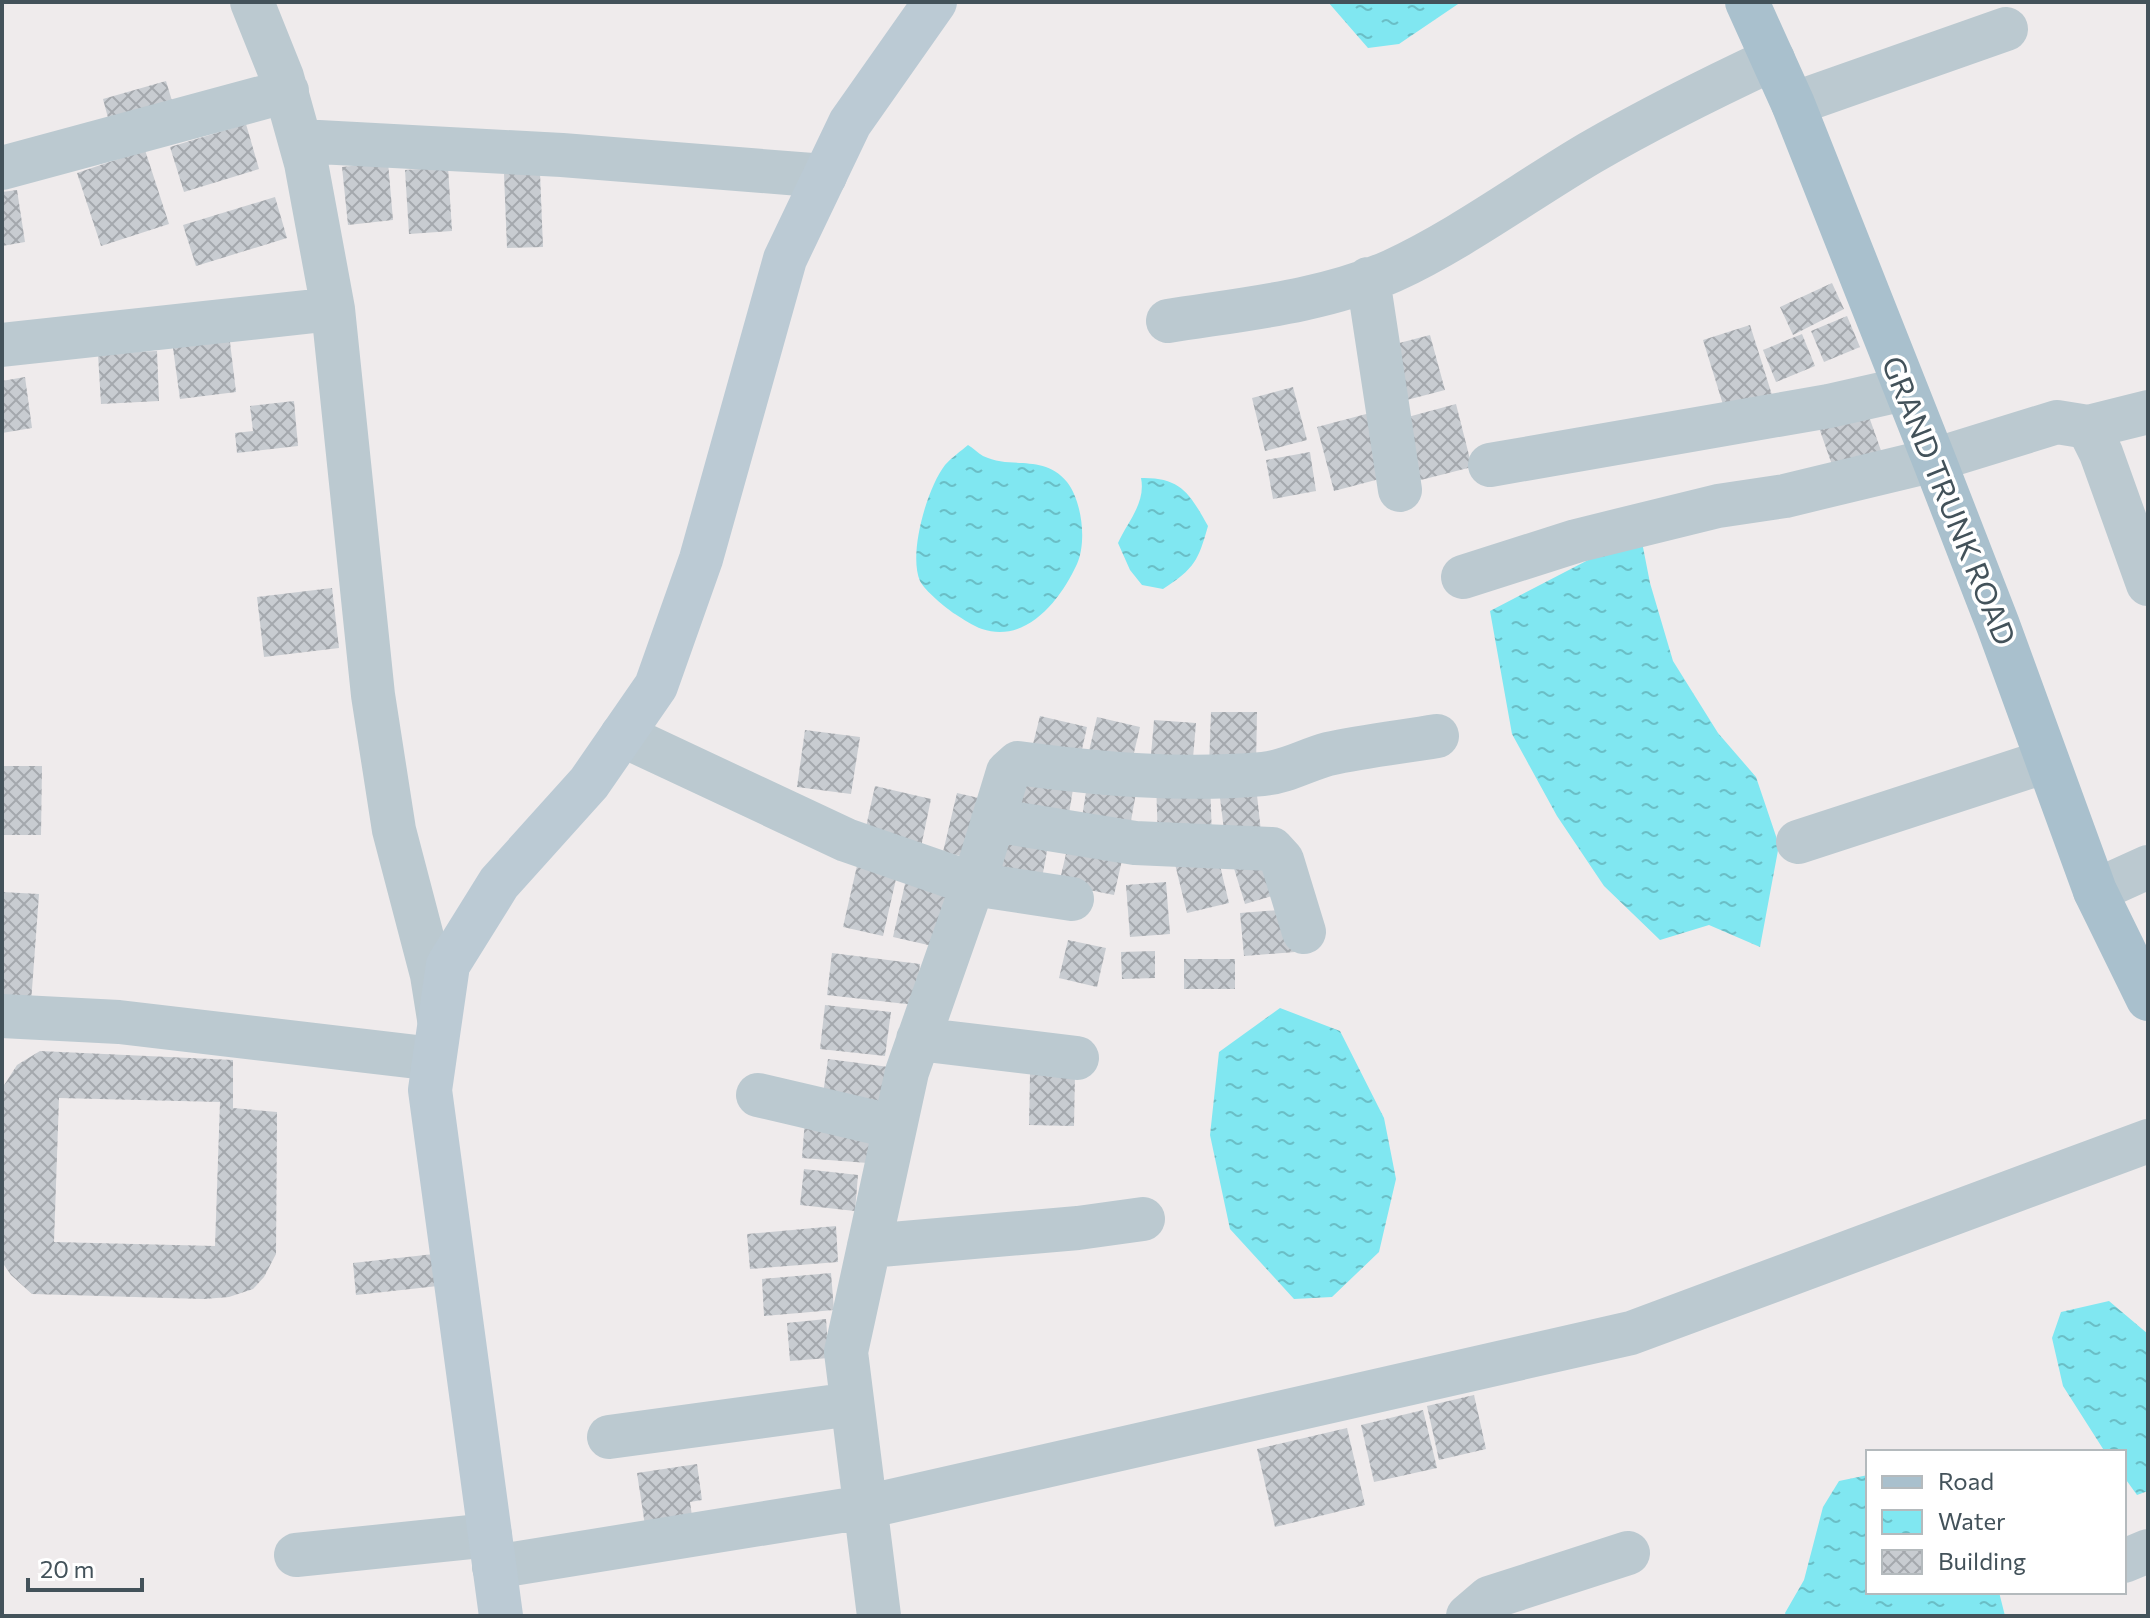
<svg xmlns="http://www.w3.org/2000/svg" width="2150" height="1618" font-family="Commissioner,sans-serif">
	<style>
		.water { fill: url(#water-ripples) }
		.building { fill: url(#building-cross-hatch); fill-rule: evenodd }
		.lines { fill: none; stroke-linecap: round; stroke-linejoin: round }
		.street { stroke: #bbc9d0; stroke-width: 44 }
		.secondary { stroke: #bbcad4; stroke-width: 44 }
		.primary { stroke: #a9c0cd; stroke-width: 44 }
		.labels { text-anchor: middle; stroke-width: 7; stroke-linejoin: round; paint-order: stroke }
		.street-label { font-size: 30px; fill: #43525a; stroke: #fff }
	</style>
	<defs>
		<pattern id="water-ripples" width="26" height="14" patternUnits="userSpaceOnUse" patternTransform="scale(2)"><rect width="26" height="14" fill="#80e7f1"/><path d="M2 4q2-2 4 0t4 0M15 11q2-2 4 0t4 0" fill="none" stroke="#6abec6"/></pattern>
		<pattern id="building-cross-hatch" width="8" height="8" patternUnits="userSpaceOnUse" patternTransform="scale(2)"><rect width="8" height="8" fill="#c8ccd1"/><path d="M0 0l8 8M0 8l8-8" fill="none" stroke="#a4a8ad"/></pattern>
	</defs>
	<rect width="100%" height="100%" fill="#efebec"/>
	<path class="water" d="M1328,2h133l-62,42 -31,4z
		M968,445c5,3 10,8 15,11 29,14 60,-3 84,26 15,19 20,60 10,82 -16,35 -50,80 -95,65 -9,-3 -19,-10 -27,-15 -8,-5 -31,-24 -35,-33 -12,-27 7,-93 25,-116 6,-7 16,-14 23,-20z
		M1141,478c40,-1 49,16 67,48 -10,35 -13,42 -45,63l-21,-4 -12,-15 -12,-27c10,-22 28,-40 23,-65z
		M1641,537l9,46 23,78 45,72 38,44 23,68 -19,102 -51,-22 -49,15 -56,-54 -47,-70 -45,-82 -22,-123 102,-53z
		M1280,1008l60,23 44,87 12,61 -17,73 -47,45 -38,2 -64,-70 -20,-94 9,-83z
		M2109,1301l39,33v157l-11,4 -13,-18v-25h-19l-42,-66 -11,-48 9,-26z
		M1868,1475v117h131l6,24h-219l-1,-3 19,-33 19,-73 16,-26z"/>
	<path class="building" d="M166,81l10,33 -64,19 -9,-34z
		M246,124l13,45 -75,23 -14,-45z
		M145,150l24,74 -68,22 -24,-73z
		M388,162l5,58 -45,5 -6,-58z
		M448,167l4,64 -43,3 -4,-64z
		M540,173l3,74 -36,1 -3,-74z
		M17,190l8,52 -23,4v-54z
		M275,197l12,41 -91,28 -13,-41z
		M1832,283l12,26 -51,26 -13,-28z
		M1847,316l13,31 -36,15 -13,-31z
		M1750,325l22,70 -47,16 -22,-71z
		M229,334l7,58 -56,7 -8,-58z
		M1802,334l13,32 -39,16 -13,-32z
		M1430,335l15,55 -46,12 -15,-55z
		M157,351l2,50 -58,3 -3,-50z
		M25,377l7,51 -30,5v-52z
		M1293,387l14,53 -42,11 -13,-53z
		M294,401l4,45 -61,7 -2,-20 18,-2 -3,-25z
		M1456,404l16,63 -63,16 -16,-62z
		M1866,408l19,54 -48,17 -19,-54z
		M1370,413l17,64 -53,14 -17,-64z
		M1310,452l6,39 -43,8 -7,-39z
		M332,588l7,60 -75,9 -7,-60z
		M1211,712h46l-1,55 -47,-1z
		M1040,716l47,11 -9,40 -48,-11z
		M1097,717l43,10 -11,47 -43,-10z
		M1154,720l42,3 -4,47 -42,-3z
		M805,730l55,7 -9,57 -54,-7z
		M2,766h40l-1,69h-39z
		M1025,776l49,7 -7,43 -49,-8z
		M1088,779l49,8 -8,45 -48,-8z
		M1210,780l2,58 -54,2 -2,-58z
		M875,786l56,13 -10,48 -57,-11z
		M1256,786l6,55 -36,5 -7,-56z
		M957,793l35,8 -14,59 -35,-8z
		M1003,832l46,8 -9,49 -47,-9z
		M1068,845l55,11 -9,39 -55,-11z
		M1216,849l13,54 -42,10 -13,-53z
		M1269,851l13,42 -37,11 -13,-42z
		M859,857l40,9 -16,70 -40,-9z
		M907,875l44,9 -14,63 -44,-10z
		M1166,882l4,52 -40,3 -4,-52z
		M2,892l37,2 -8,109 -29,-2z
		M1292,909l3,43 -51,4 -4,-43z
		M1068,940l38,8 -9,39 -38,-9z
		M1155,951v27l-33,1 -1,-27z
		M832,953l88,11 -5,41 -88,-10z
		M1184,959h51v30h-51z
		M825,1005l66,7 -6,44 -65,-7z
		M40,1051l193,9v48l44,4 -1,142 -12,23 -11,12 -24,8 -25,2 -172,-5 -21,-19 -9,-13 1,-175 14,-22zM59,1098l161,4 -5,144 -161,-4z
		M828,1059l61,8 -5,42 -62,-8z
		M1030,1074h45l-1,52 -45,-1z
		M805,1119l67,7 -4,37 -66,-5z
		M804,1169l54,6 -3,36 -55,-6z
		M836,1226l2,36 -88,7 -3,-35z
		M434,1254l4,32 -82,9 -3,-32z
		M831,1273l3,37 -70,6 -2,-37z
		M826,1319l3,39 -39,3 -3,-38z
		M1474,1395l12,54 -47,11 -12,-54z
		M1423,1410l14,58 -63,14 -13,-57z
		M1347,1428l18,77 -90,22 -18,-78z
		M697,1464l5,36 -12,2 2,14 -46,16 -9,-59z"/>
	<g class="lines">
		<path class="street" d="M252,2l30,75 24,86 27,146 40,386 21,135 38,145 7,44
			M1793,104l213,-75
			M300,141l262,14 263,21
			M2,168l285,-77
			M1368,279l32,211
			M1168,321c75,-12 154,-19 224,-50 69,-32 132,-79 198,-118 59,-34 121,-65 183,-94
			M2,345l331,-36
			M2088,427l13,26 47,131
			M1490,465l339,-59 75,-17
			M1463,577l113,-36 142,-35 67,-10 149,-36 123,-38 31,5 60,-15
			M622,735l224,105 127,44 99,15
			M993,820l142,23 137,6 10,11 22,72
			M1798,842l249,-81
			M2095,891l53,-24
			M2,1016l117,6 315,37
			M918,1039l159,19
			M758,1095l137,32
			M869,1246l209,-18 65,-9
			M609,1437l243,-33
			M296,1555l194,-20
			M2124,1561l24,-10
			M494,1567l371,-60 766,-174 517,-192
			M879,1616l-33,-264 61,-280 72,-205 29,-95 10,-9c81,11 163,18 245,11 23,-2 43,-14 65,-20 35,-8 73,-12 109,-18
			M1468,1616l21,-18 139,-45"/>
		<path class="secondary" d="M501,1616l-71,-526 18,-125 51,-82 90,-100 67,-97 45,-127 84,-300 65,-136 85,-121"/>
		<path class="primary" d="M1747,2l46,102 141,356 64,165 97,266 53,108"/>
	</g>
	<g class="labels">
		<g class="street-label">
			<text transform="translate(1948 501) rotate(68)" y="10">GRAND TRUNK ROAD</text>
		</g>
	</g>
	<rect width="2150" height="1618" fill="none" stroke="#43525a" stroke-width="8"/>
	<rect x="1866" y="1450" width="260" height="144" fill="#ffffff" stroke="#b4babd" stroke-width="2"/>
	<rect x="1882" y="1476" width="40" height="12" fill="#a9c0cd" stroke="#b4babd" stroke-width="2"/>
	<text x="1938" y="1490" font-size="24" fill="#43525a">Road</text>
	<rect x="1882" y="1510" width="40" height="24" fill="url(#water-ripples)" stroke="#b4babd" stroke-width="2"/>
	<text x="1938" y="1530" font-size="24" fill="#43525a">Water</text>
	<rect x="1882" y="1550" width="40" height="24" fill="url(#building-cross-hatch)" stroke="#b4babd" stroke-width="2"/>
	<text x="1938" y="1570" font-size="24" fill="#43525a">Building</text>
	<path d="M28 1578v12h114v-12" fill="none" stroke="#43525a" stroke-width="4"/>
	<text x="40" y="1578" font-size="24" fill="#43525a" stroke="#ffffff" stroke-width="6" paint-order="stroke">20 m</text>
</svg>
